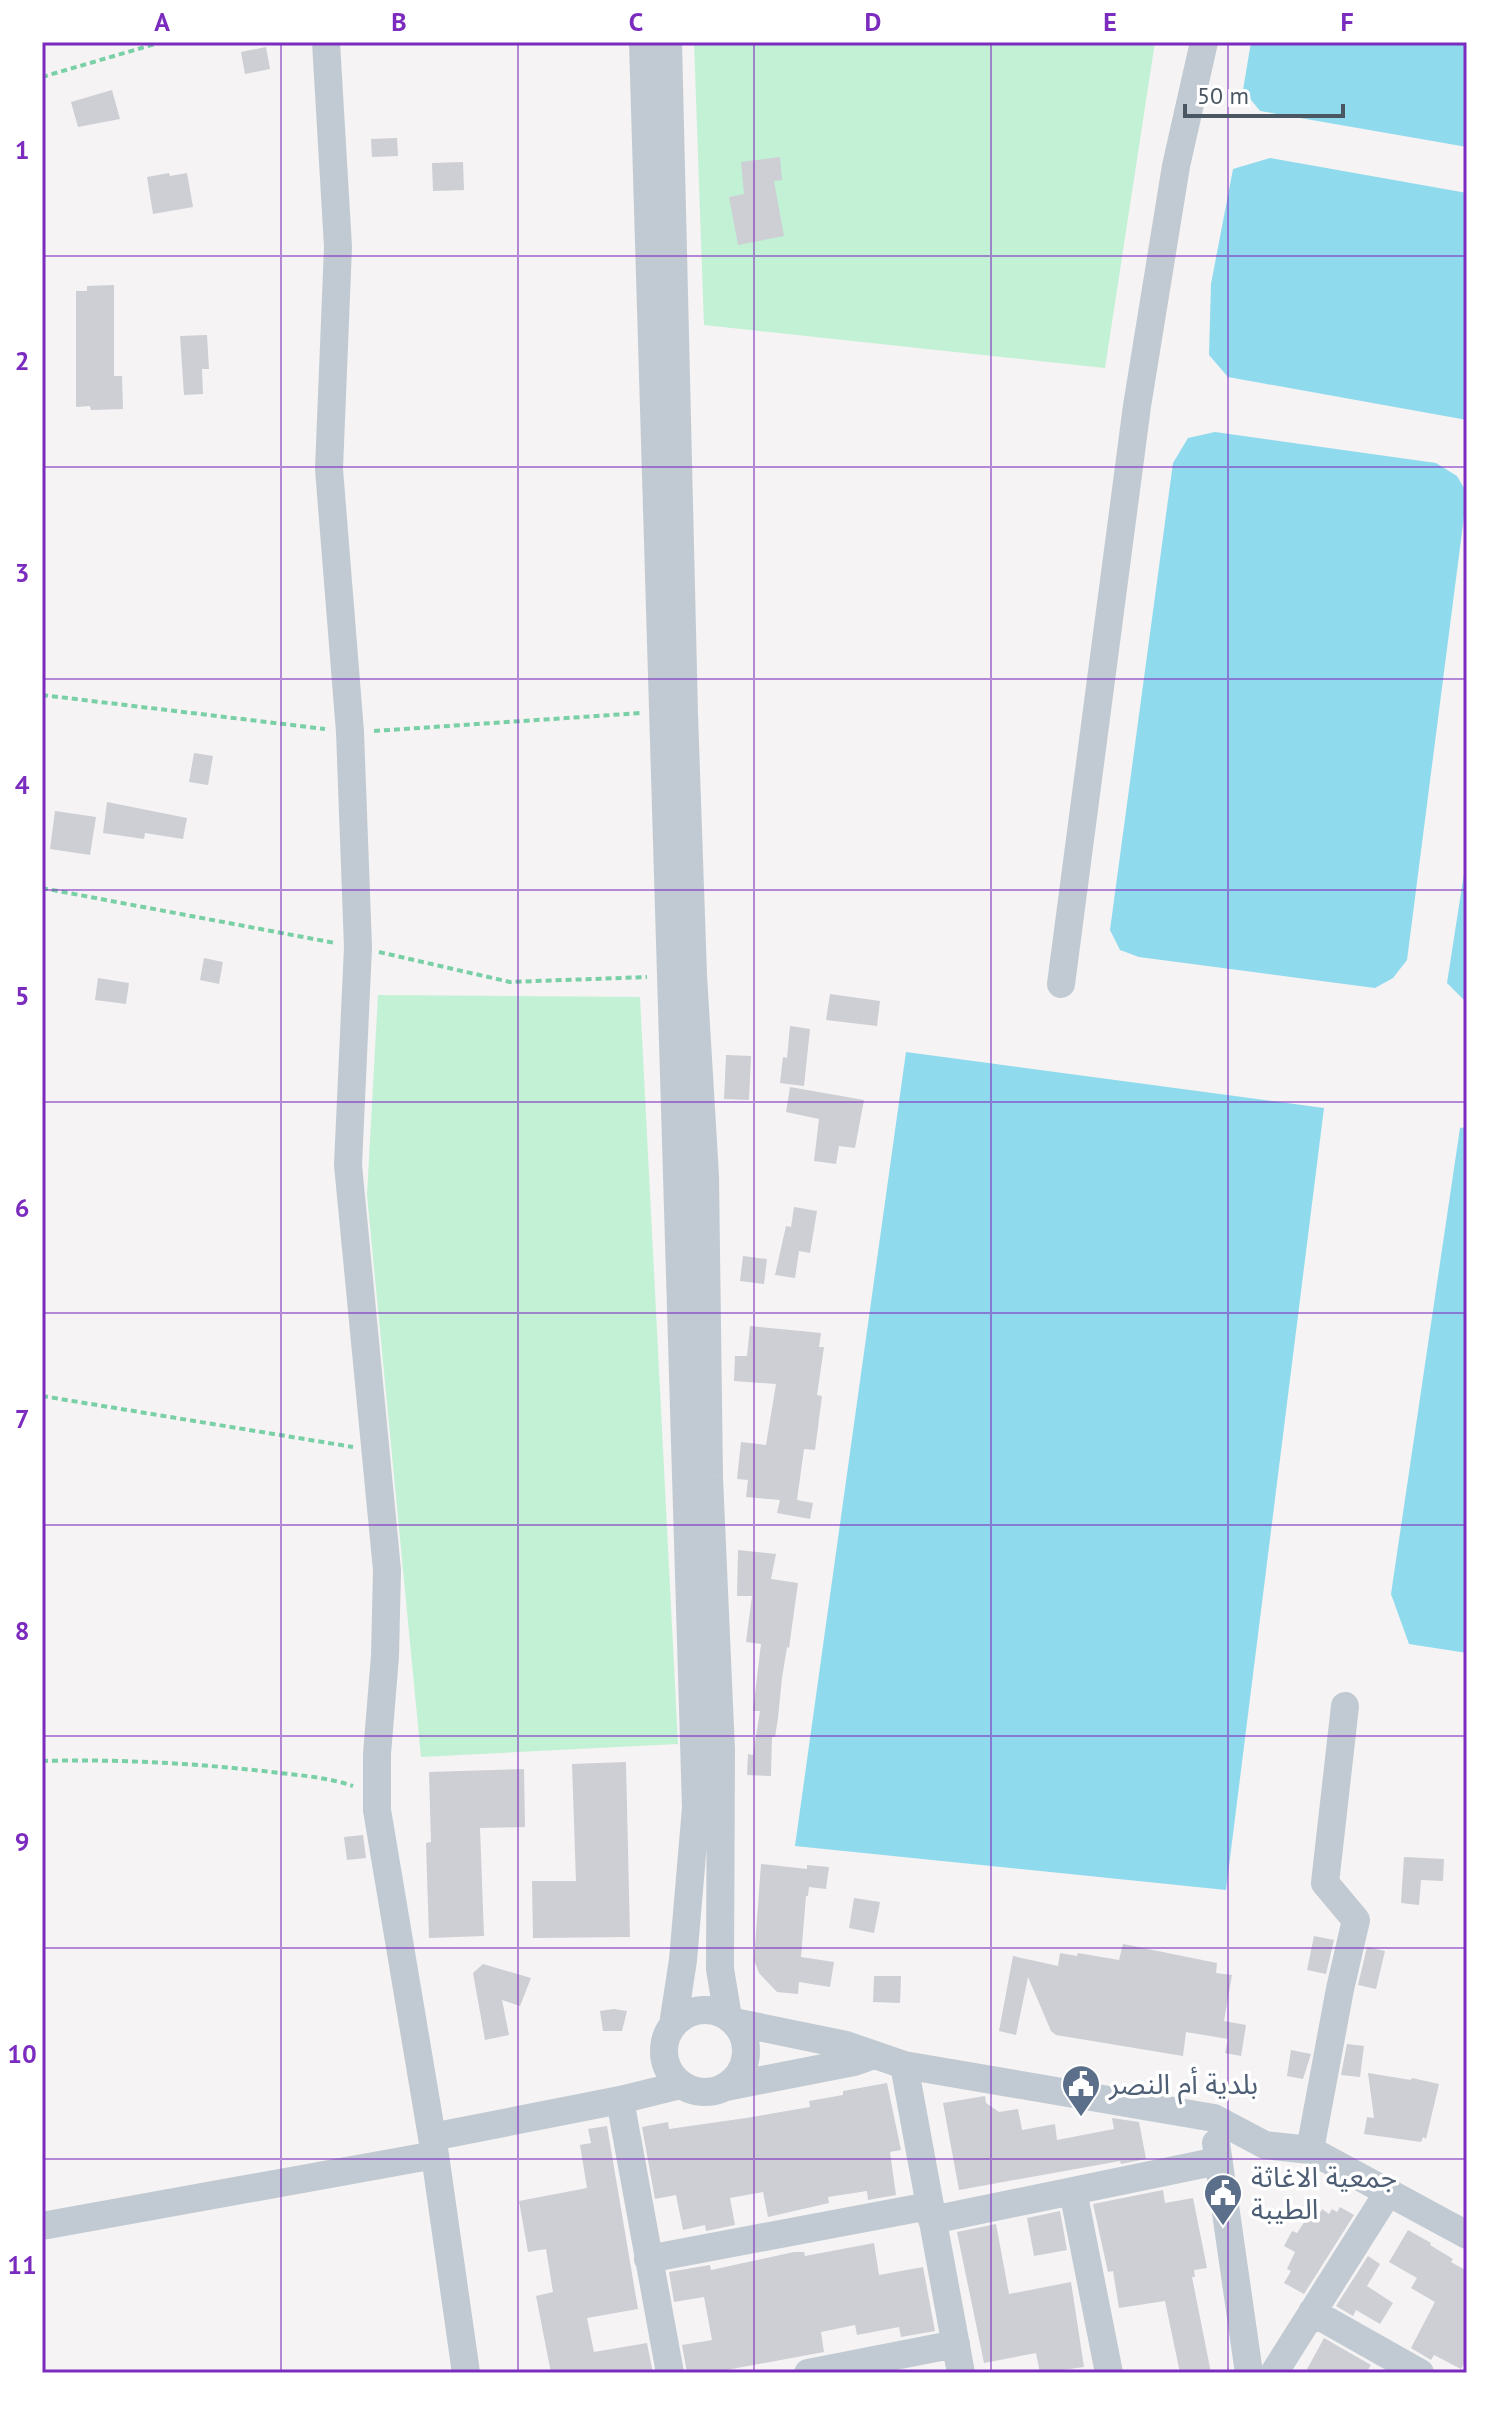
<svg xmlns="http://www.w3.org/2000/svg" width="1509" height="2415" font-family="'PT Sans','Noto Sans Arabic',sans-serif">
	<style>
		.green { fill: #c3f1d5 }
		.water { fill: #90daee }
		.building { fill: #cdcfd5 }
		.lines { fill: none; stroke-linecap: round; stroke-linejoin: round }
		.path { stroke: #7ad0a6; stroke-width: 4; stroke-dasharray: 6 4; stroke-linecap: butt }
		.minor { stroke: #c1cad2; stroke-width: 28 }
		.grid { fill: none; stroke: #7b2cbf; stroke-width: 2; stroke-opacity: 0.55 }
		.labels { text-anchor: middle; stroke-width: 7; stroke-linejoin: round; paint-order: stroke }
		.service-label { font-size: 28px; fill: #4e5e75; stroke: #fff; text-anchor: start }
		.neatline { fill: none; stroke: #7b2cbf; stroke-width: 3 }
		.grid-label { font-size: 26px; text-anchor: middle; font-weight: bold; fill: #7b2cbf }
	</style>
	<rect width="100%" height="100%" fill="#f5f3f3"/>
	<path class="green" d="M694,42h461l-50,326 -401,-43z
		M378,995l262,2 38,747 -257,13 -54,-562z"/>
	<path class="water" d="M1251,42h216v105l-207,-36 -17,-21z
		M1270,158l197,35v227l-239,-43 -19,-22 2,-71 22,-115z
		M1215,432l221,31 21,13 10,17 -60,467 -14,18 -18,10 -236,-31 -19,-7 -10,-20 63,-467 15,-25z
		M1467,854v149l-20,-20z
		M906,1052l418,56 -98,782 -431,-44z
		M1467,1127v526l-58,-9 -18,-50 69,-466z"/>
	<path class="building" d="M266,47l4,22 -25,5 -4,-22z
		M112,90l8,29 -42,8 -7,-25z
		M397,138l1,18 -26,1 -1,-18z
		M780,157l2,23 -8,1 10,55 -46,9 -9,-48 15,-3 -3,-32z
		M463,162l1,28 -31,1 -1,-28z
		M169,173l1,3 17,-3 6,34 -40,7 -6,-37z
		M114,285v91h8l1,33 -32,1 -1,-4 -14,1v-116h11v-5z
		M207,335l2,34h-7l1,25 -19,1 -4,-59z
		M194,753l19,3 -5,29 -19,-3z
		M107,802l80,16 -4,21 -38,-6 -1,6 -41,-6z
		M55,811l41,6 -6,38 -40,-6z
		M204,958l19,4 -4,22 -19,-4z
		M98,978l31,5 -3,21 -31,-4z
		M830,994l50,7 -3,25 -51,-6z
		M790,1026l20,3 -6,57 -24,-3 3,-26 4,1z
		M726,1055l25,1 -2,44 -25,-1z
		M790,1087l74,13 -9,48 -16,-2 -3,18 -22,-3 5,-42 -33,-7z
		M794,1207l23,4 -7,42 -11,-2 -4,27 -20,-3 11,-49 5,1z
		M743,1256l24,3 -3,25 -24,-3z
		M750,1326l71,7 -2,14h5l-7,48 5,1 -7,54 -11,-1 -7,51 16,3 -3,16 -33,-6 3,-13 -34,-3 2,-17 -11,-1 4,-37 25,3 10,-61 -42,-3 1,-25h12z
		M738,1550l38,4 -5,25 27,4 -9,65 -2,-1 -5,31 -4,40 -3,19h-3l-1,39 -24,-1 1,-21 5,1 7,-44h-7l8,-67 -15,-2 6,-46h-15z
		M626,1762l4,175 -97,1 -1,-57h44l-4,-117z
		M524,1769l1,58 -45,1 4,108 -55,2 -3,-95 5,-1 -2,-70z
		M363,1835l3,23 -19,2 -3,-23z
		M1404,1857l40,2 -1,22 -22,-1 -2,25 -18,-2z
		M761,1864l46,5v-4l22,2 -3,22 -17,-2 -1,9h-2l-5,61 33,5 -4,25 -31,-5 -1,12 -21,-2 -18,-19 -5,-13z
		M854,1898l26,4 -6,31 -25,-5z
		M1314,1936l20,4 -8,34 -19,-4z
		M1123,1944l94,19 -1,10 16,2 -8,46 22,4 -5,31 -16,-3 3,-14 -42,-7 -3,24 -127,-21 -5,-4 -23,-54 -12,58 -17,-4 14,-75 45,10 2,-13 17,3 1,-3 41,7z
		M1367,1947l18,4 -9,38 -18,-4z
		M483,1964l48,14 -11,28 -18,-6 7,35 -24,5 -12,-67z
		M874,1976h27l-1,27 -27,-1z
		M614,2009l13,2 -5,20h-19l-3,-20z
		M1347,2044l17,2 -4,31 -19,-2z
		M1291,2050l20,4 -8,25 -16,-3z
		M1368,2073l43,7 1,-2 27,6 -13,55 -3,-2 -2,5 -57,-8 3,-17 7,1z
		M887,2083l14,67 -11,2 6,43 -28,5 -1,-9 -39,6 1,6 -61,14 -5,-25 -33,6 5,27 -29,6 -1,-6 -22,5 -7,-35 -21,4 -13,-72 26,-5 1,7 77,-11 64,-11 -1,-6 34,-6v-4z
		M985,2096l1,7 13,9 19,-3 4,21 33,-6 2,16 57,-11 -2,-11 27,4 7,37 -25,5 -1,-3 -161,29 -16,-87z
		M607,2126l31,183 -51,9 7,34 53,-9 6,30h-102l-15,-77 17,-4 -7,-43 -18,3 -9,-51 68,-13 -7,-43 11,-2 -3,-14z
		M1163,2190l2,13 28,-5 14,70 -13,2 1,7h-3l19,96h-31l-15,-72 -46,7 -6,-37 -5,1 -15,-68z
		M1340,2207l14,8 -50,79 -20,-11 7,-12 -4,-2 8,-17 -11,-6 8,-15 5,2 12,-18 4,2 4,-7 4,2 1,-3 7,5 3,-5 5,3z
		M1060,2211l7,39 -33,6 -7,-38z
		M996,2224l13,70 62,-12 13,85 -44,6 -4,-20 -52,10 -27,-131z
		M1408,2230l23,13 -1,2 23,14 -2,3 16,9v87l-6,11 -27,-14 -3,5 -20,-12 24,-46 -24,-14 6,-10 -28,-16z
		M874,2243l5,32 44,-8 12,64 -34,6 -2,-10 -42,8 -2,-10 -34,7 3,20 -114,21h-23l-5,-28 30,-5 -8,-43 -30,5 -5,-30 41,-7 1,5 83,-18h10l1,4z
		M1368,2256l12,8 -13,22 26,17 -13,21 -24,-14 -3,6 -17,-10z
		M1324,2338l47,27 -5,8h-61z"/>
	<g class="lines">
		<path class="path" d="M42,77l120,-35
			M42,695l283,34
			M374,731l267,-18
			M42,888l293,55
			M379,952l131,30 137,-5
			M42,1396l311,51
			M42,1761c74,-2 147,2 221,10 30,4 61,5 90,15"/>
		<path class="minor" d="M326,42l12,205 -9,222 21,263 8,215 -10,218 39,405 -2,86 -8,98v56l58,345 31,218
			M643,42l53,1766 -13,152 -10,65
			M668,42l16,672 9,261 12,201 4,301 12,273 -1,219 8,48
			M1061,984l76,-578 39,-240 28,-124
			M664 2051a41 41 0 1 1 82 0a41 41 0 1 1-82 0Z
			M734,2022l112,23 58,20 310,53 51,27 45,5 157,85
			M904,2065l57,308
			M726,2087l128,-25 20,-7
			M620,2100l50,273
			M432,2137l188,-37 61,-15
			M1216,2143l33,230
			M1310,2150l30,-161 16,-69 -31,-37 20,-177
			M1073,2191l36,182
			M932,2220l286,-59
			M42,2226l393,-71
			M648,2259l281,-53
			M1312,2312l108,61
			M808,2373l148,-29
			M1274,2373l115,-182"/>
	</g>
	<path class="grid" d="M281,42v2331M518,42v2331M754,42v2331M991,42v2331M1228,42v2331M42,256h1425M42,467h1425M42,679h1425M42,890h1425M42,1102h1425M42,1313h1425M42,1525h1425M42,1736h1425M42,1948h1425M42,2159h1425"/>
	<defs>
		<symbol id="civic-pin" viewBox="-11 -11 22 30"><path d="M0 17L-7.5 6A9.5 9.5 0 1 1 7.5 6Z" fill="#5c6f8a" stroke="#fff"/><path d="M-.6-6.5H3V-4.5H.6V-3L4-1V1h2V6H-6V1h2V-1L-.6-3ZM-1.2 2.5V6h2.4V2.5Z" fill="#fff"/></symbol>
	</defs>
	<g fill-rule="evenodd">
		<use href="#civic-pin" x="1059" y="2062" width="44" height="60"/>
		<use href="#civic-pin" x="1201" y="2171" width="44" height="60"/>
	</g>
	<g class="labels">
		<g class="service-label">
			<text x="1109" y="2094">بلدية أم النصر</text>
			<text x="1251" y="2187">جمعية الاغاثة<tspan x="1251" dy="32">الطيبة</tspan></text>
		</g>
	</g>
	<rect width="1509" height="2415" fill="none" stroke="#ffffff" stroke-width="88"/>
	<path d="M1185 104v12h158v-12" fill="none" stroke="#4a5661" stroke-width="4"/>
	<text x="1197" y="104" font-size="24" fill="#4a5661" stroke="#ffffff" stroke-width="6" paint-order="stroke">50 m</text>
	<rect x="44" y="44" width="1421" height="2327" class="neatline"/>
	<g class="grid-label">
		<text x="162" y="31">A</text>
		<text x="399" y="31">B</text>
		<text x="636" y="31">C</text>
		<text x="873" y="31">D</text>
		<text x="1110" y="31">E</text>
		<text x="1347" y="31">F</text>
		<text x="22" y="159">1</text>
		<text x="22" y="370">2</text>
		<text x="22" y="582">3</text>
		<text x="22" y="794">4</text>
		<text x="22" y="1005">5</text>
		<text x="22" y="1217">6</text>
		<text x="22" y="1428">7</text>
		<text x="22" y="1640">8</text>
		<text x="22" y="1851">9</text>
		<text x="22" y="2063">10</text>
		<text x="22" y="2274">11</text>
	</g>
</svg>
